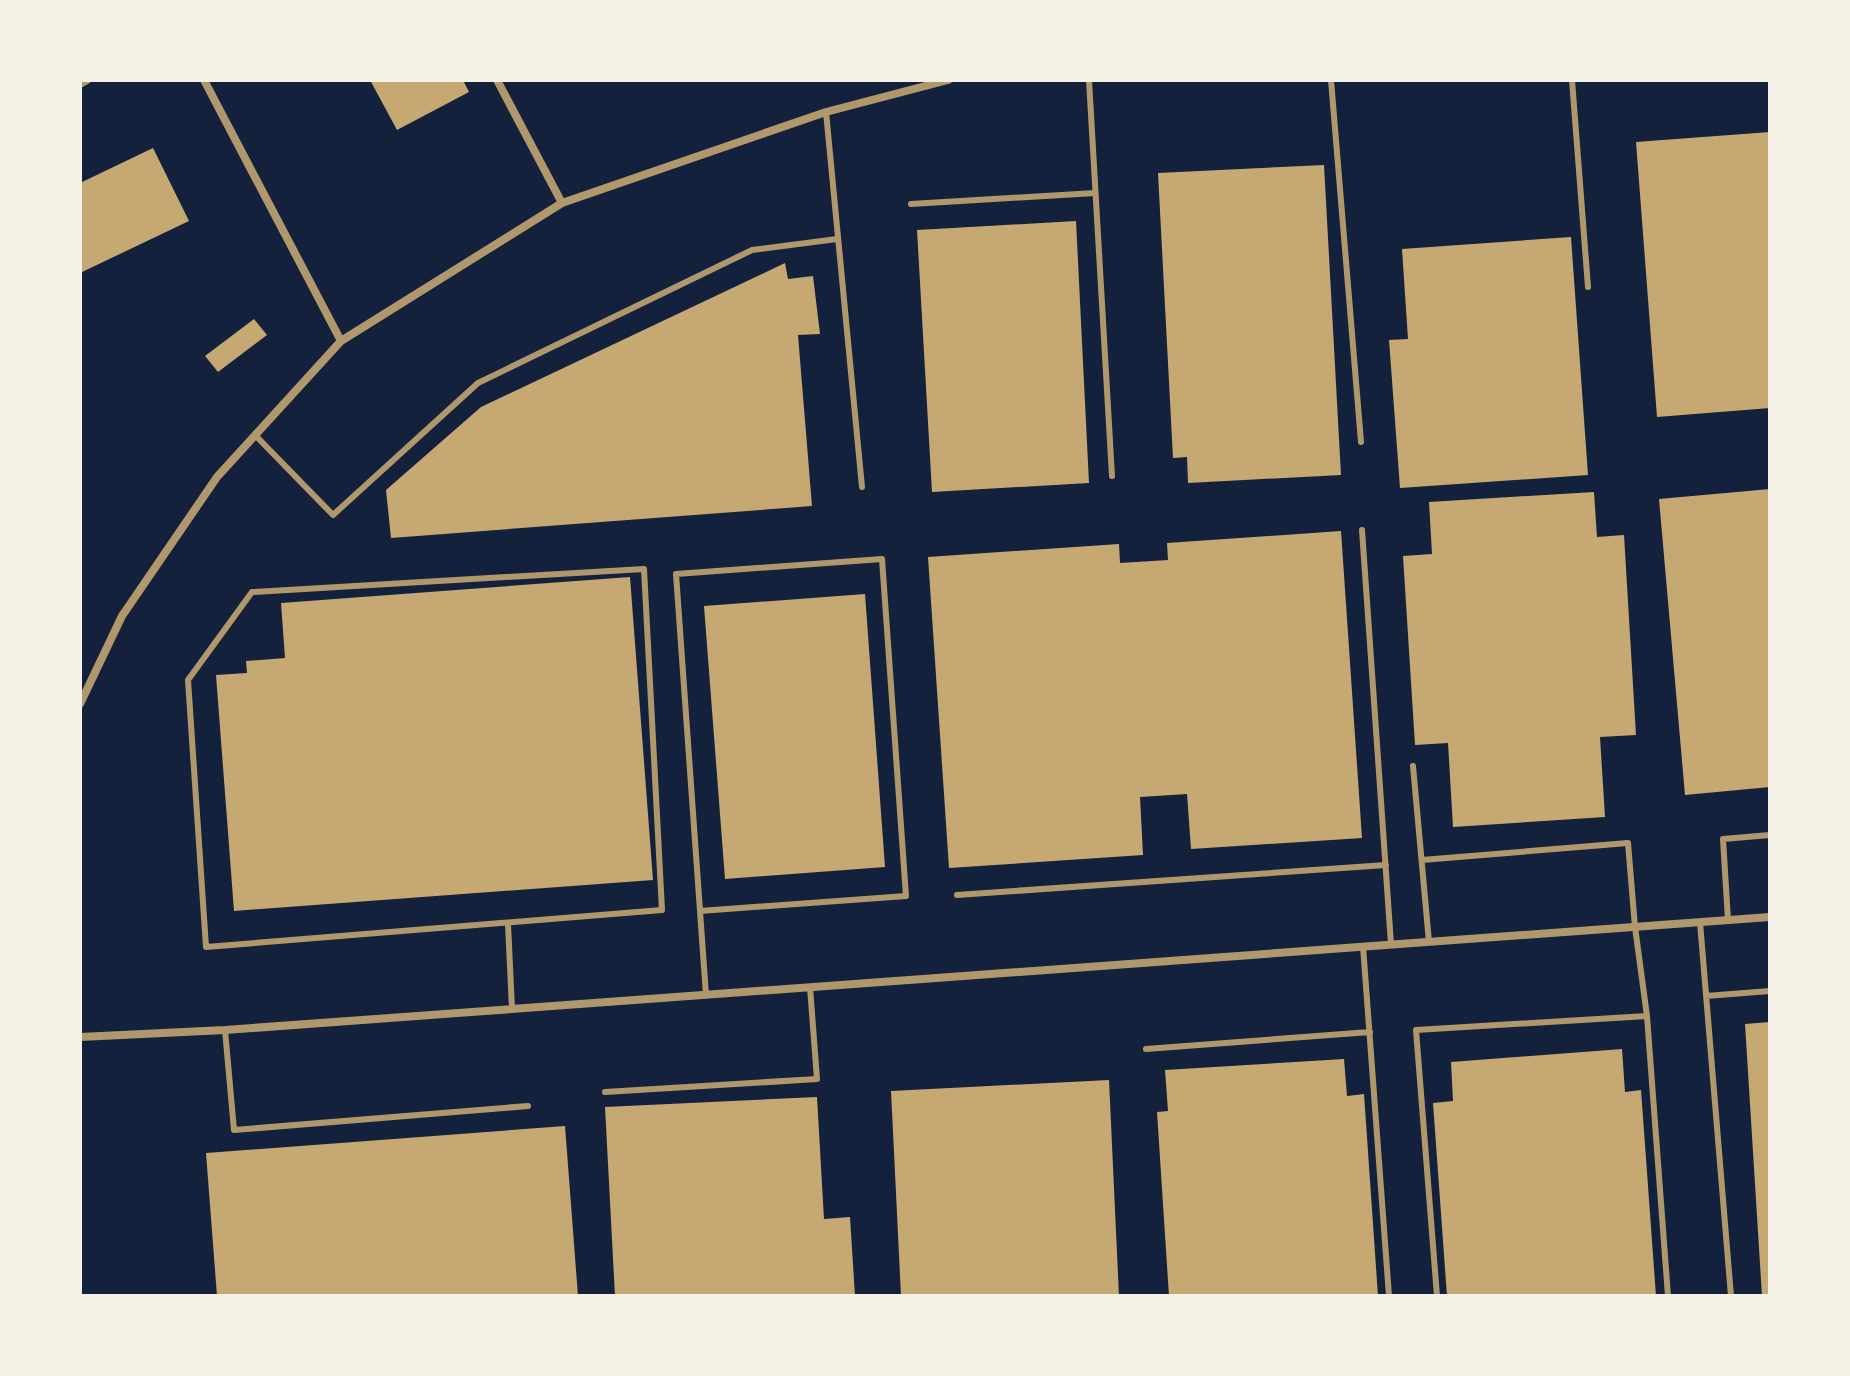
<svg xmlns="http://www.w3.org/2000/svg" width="1850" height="1376" font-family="'Nunito Sans',sans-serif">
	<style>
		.building { fill: #c6a872 }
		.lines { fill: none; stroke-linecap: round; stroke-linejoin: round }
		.service { stroke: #b1986c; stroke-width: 6 }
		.minor { stroke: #b1986c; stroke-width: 8 }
	</style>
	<rect width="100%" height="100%" fill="#14213d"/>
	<path class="building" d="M370,80h93l6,12 -72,38z
		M1770,132v276l-113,9 -21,-275z
		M153,148l36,73 -109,52v-90z
		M1324,165l17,310 -153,8 -1,-26 -14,1 -15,-285z
		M1076,221l13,262 -157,9 -15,-262z
		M1571,237l17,238 -188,13 -11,-148 19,-1 -6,-90z
		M785,263l3,16 25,-3 7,58 -22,1 14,171 -421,32 -5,-48 95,-83z
		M254,319l13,16 -49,37 -13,-16z
		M1770,489v298l-85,8 -26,-296z
		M1594,492l3,45 27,-2 12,200 -36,2 5,80 -152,10 -5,-84 -33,2 -12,-189 29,-2 -3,-52z
		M1341,531l21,307 -171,11 -4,-55 -47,3 3,58 -194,13 -21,-311 191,-13 1,19 48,-3 -1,-17z
		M630,577l23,303 -419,31 -18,-236 31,-2 -1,-12 39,-3 -4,-55z
		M865,594l20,273 -160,12 -21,-273z
		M1770,1022v274h-8l-17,-272z
		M1622,1049l3,43 16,-2 15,206h-209l-14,-193 20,-2 -2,-39z
		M1344,1059l3,37 17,-2 14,202h-209l-12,-184 11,-1 -3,-41z
		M1109,1080l10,216h-218l-10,-205z
		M817,1097l7,122 26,-2 5,79h-240l-10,-189z
		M565,1126l13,170h-361l-11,-143z"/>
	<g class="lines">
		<path class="service" d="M1089,80l23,396
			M1331,80l30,362
			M1572,80l16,207
			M826,112l36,375
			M911,204l184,-11
			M255,435l78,80 145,-132 274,-133 85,-11
			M1362,530l29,414
			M644,569l18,341 -456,37 -18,-267 64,-88z
			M1413,766l16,176
			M1422,860l206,-17 7,84 12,89 21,280
			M957,895l429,-30
			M700,911l206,-15 -24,-337 -206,15 30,421
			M1728,920l-5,-81 47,-4
			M1700,922l31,374
			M508,924l4,85
			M1363,946l26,350
			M1706,996l64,-5
			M225,1030l9,100 294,-24
			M1146,1049l224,-17
			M605,1092l212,-13 -7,-92
			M1437,1296l-21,-266 231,-14"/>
		<path class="minor" d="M204,80l137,261
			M497,80l65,123
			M80,84l7,-4
			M80,704l42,-88 95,-139 124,-136 221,-138 264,-91 122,-32
			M80,1037l145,-7 1545,-113"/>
	</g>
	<rect width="1850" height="1376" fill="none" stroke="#f6f1e7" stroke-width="164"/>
</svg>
